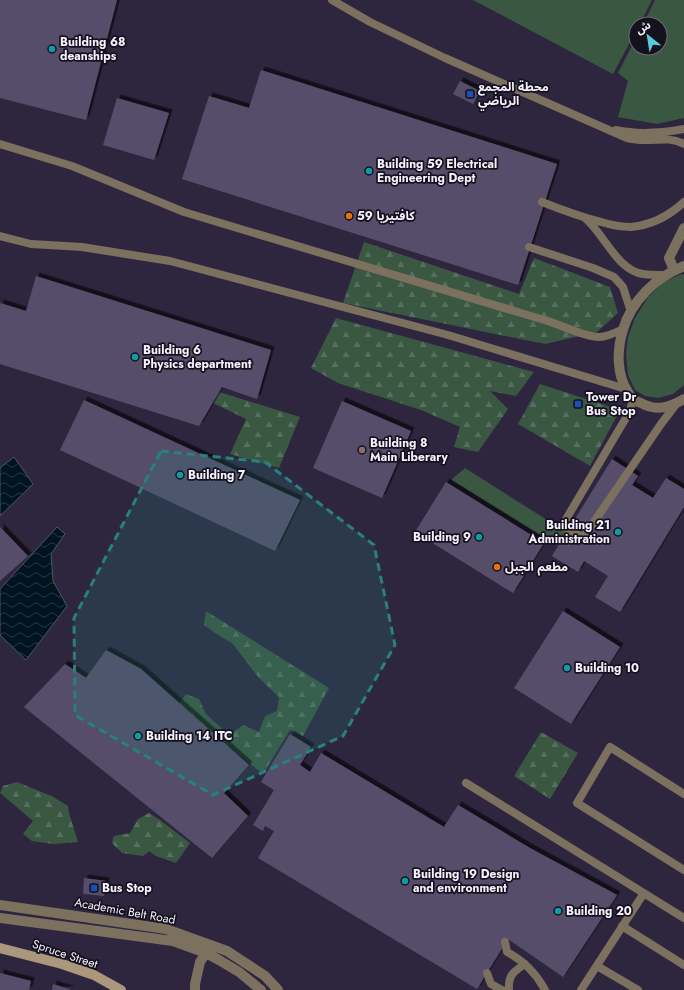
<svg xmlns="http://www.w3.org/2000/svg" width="684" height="990" font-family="Jost,'Noto Sans Arabic',sans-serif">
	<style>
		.green { fill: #3a5742 }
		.forest { fill: url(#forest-firs) }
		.water { fill: url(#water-waves); stroke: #495763 }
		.building { fill: #574e6b; filter: url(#shadow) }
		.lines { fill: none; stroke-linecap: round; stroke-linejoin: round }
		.service { stroke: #7c705f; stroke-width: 8 }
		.minor { stroke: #7c705f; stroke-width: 10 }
		.tertiary { stroke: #7c705f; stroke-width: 10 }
		.secondary { stroke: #ab977b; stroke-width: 10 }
		.marked { fill: #26827c; fill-opacity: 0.2; stroke: #26827c; stroke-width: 3; stroke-dasharray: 8 5; stroke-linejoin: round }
		.culture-dot { fill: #0f9aa8; stroke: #15111d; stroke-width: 1.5 }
		.transit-dot { fill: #1a4fb4; stroke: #15111d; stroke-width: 1.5 }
		.food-dot { fill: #e8710a; stroke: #15111d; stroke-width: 1.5 }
		.education-dot { fill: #8d6e63; stroke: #15111d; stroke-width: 1.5 }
		.labels { text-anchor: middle; stroke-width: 3.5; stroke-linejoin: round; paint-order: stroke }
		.poi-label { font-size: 12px; font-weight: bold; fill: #f4f0fe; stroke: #15111d; text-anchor: start }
		.street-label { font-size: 12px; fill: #f4f0fe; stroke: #15111d }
	</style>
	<defs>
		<pattern id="forest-firs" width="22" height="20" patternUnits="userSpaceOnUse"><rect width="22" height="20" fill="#3a5742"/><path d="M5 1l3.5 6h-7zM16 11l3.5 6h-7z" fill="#576f5e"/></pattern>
		<pattern id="water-waves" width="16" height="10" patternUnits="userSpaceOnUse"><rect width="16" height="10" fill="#001520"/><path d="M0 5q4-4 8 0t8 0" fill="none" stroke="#263741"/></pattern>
		<filter id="shadow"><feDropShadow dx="3.5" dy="-3.5" stdDeviation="0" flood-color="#0009"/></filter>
	</defs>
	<rect width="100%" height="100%" fill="#2e263f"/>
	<path class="green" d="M473,0h179l-12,24h-4v7l-23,43z
		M655,0h29v118l-27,6 -39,-7 10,-36 -10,-8 18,-35v10h24v-24h-17z
		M684,274v111l-11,9 -15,4 -13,-2 -10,-6 -7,-15 -2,-21 2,-17 7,-19 13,-21 16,-15 15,-7z
		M465,468l101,64 -8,14 -107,-66z"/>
	<path class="forest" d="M364,242l155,52 15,-36 76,29 8,26 -21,19 -52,12 -202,-41z
		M336,318l198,54 -18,24 -26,-5 18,18 -30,43 -24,-5 6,-20 -39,-17 -83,-27 -27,-15z
		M540,384l80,26 -30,56 -72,-42z
		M219,392l81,25 -21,51 -49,-14 16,-35 -33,-16z
		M206,611l123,77 -26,48 -13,-6 -27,44 -86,-68 9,-12 13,5 7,15 23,21 14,-10 16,7 6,-16 12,-5 2,-14 -20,-19 -27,-35 -11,-6 -17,-12z
		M541,732l37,21 -28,46 -36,-23z
		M17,782l22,9 13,5 16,10 1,7 9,29 -25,2 -21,-3 -9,-7 10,-13 -33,-28 3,-7z
		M149,813l11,7 30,23 -14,20 -20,-7 -7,-5 -6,5 -21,-3 -10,-10 2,-7 16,-3 8,-14z"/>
	<path class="water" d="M14,457l19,27 -33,32v-48z
		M57,527l8,7 -14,20 2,27 14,25 -41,54 -26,-25v-46z"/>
	<path class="building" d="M0,0h117l-31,120 -86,-22z
		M261,70l296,94 -39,121 -336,-106 27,-83 40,12z
		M460,81l20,10 -7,13 -20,-10z
		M117,98l52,15 -15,47 -51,-15z
		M36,276l235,74 -14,49 -35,-12 -23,39 -199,-62v-61l26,8z
		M84,400l216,100 -25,51 -215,-101z
		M342,401l69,30 -29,67 -69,-30z
		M612,459l26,17 -6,9 21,13 13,-20 18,11v18l-64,105 -25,-15 13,-21 -24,-15 -6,11 -26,-16z
		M446,482l98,61 -31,50 -98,-61z
		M0,527l28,29 -28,25z
		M563,611l57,36 -49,77 -57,-36z
		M106,650l35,19 108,96 -25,28 24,23 -36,42 -188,-151 41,-43 21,14z
		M290,734l21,13 -11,18 10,7 11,-19 123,74 14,-22 72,43 87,47 -54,82 -55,-38 -31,50 -219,-131 16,-27 -9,-5 -2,5 -10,-6 21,-35 -13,-8z
		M84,878l22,3 -2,15 -21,-2z
		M0,973l31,8 -2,9h-29z
		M53,984l19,6h-20z"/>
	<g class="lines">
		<path class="service" d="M332,0l38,22 75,36 182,80c5,1 11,2 16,2 16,1 24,-4 41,4
			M616,130c22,5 46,3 68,-1
			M0,144l72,22 112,46 367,110c14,5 34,15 48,15 8,0 16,-4 24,-8
			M542,202c20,8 39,15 59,20 10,3 20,5 30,5 20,-2 38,-11 53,-25
			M586,219c18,15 31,51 57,55 7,1 15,1 22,1
			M0,236l31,8 51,3 88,14 278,74 178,54
			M529,247l64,21 21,9 9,10 8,25
			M633,399l-3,12 -68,115 21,12 78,-114 16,-21
			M466,783l218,135
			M684,794l-74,-47 -33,56 107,67
			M622,926l62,39
			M505,942l2,10c17,9 29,21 38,38
			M597,966l41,24
			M487,973l4,11 11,6
			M509,990c-1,-15 4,-18 16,-26
			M581,990l63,-97"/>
		<path class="minor" d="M684,266c-28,11 -53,35 -61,64 -6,19 -7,44 5,62 1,2 3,5 5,7 2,2 6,3 8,4 16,9 29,4 43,-4"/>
		<path class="tertiary" d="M674,270l-5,-12 15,-30
			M0,905l166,24 61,22 38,25 13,14
			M0,918l173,23 33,12 13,7 20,12 22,18
			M195,990v-6l5,-22 6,-9"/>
		<path class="secondary" d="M0,948l62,16 32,11 27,15"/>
	</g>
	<path class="marked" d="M161,451l104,11 109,83 21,100 -52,91 -130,59 -138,-80 -1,-97z"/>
	<g class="culture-dot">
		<circle cx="52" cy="49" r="4"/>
		<circle cx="369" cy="171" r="4"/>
		<circle cx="135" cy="357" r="4"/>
		<circle cx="180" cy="475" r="4"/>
		<circle cx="618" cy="532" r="4"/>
		<circle cx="479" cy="537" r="4"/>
		<circle cx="567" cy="668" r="4"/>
		<circle cx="138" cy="736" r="4"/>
		<circle cx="405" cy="881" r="4"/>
		<circle cx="558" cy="911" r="4"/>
	</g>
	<g class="transit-dot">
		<rect x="466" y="90" width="8" height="8" rx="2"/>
		<rect x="574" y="400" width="8" height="8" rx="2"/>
		<rect x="90" y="884" width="8" height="8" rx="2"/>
	</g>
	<g class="food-dot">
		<circle cx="349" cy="216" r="4"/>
		<circle cx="497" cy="567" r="4"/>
	</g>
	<circle class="education-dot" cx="362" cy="450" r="4"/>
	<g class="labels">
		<g class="poi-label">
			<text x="60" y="46">Building 68<tspan x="60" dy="14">deanships</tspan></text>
			<text x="478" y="91">محطة المجمع<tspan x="478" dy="14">الرياضي</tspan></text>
			<text x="377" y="168">Building 59 Electrical<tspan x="377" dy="14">Engineering Dept</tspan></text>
			<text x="357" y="220">كافتيريا 59</text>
			<text x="143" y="354">Building 6<tspan x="143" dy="14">Physics department</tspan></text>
			<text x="586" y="401">Tower Dr<tspan x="586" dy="14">Bus Stop</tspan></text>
			<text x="370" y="447">Building 8<tspan x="370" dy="14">Main Liberary</tspan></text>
			<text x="188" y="479">Building 7</text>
			<text x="610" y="529" text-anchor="end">Building 21<tspan x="610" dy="14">Administration</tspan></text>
			<text x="471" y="541" text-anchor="end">Building 9</text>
			<text x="505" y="571">مطعم الجبل</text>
			<text x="575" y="672">Building 10</text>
			<text x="146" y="740">Building 14 ITC</text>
			<text x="413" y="878">Building 19 Design<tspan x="413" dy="14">and environment</tspan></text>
			<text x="102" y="892">Bus Stop</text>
			<text x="566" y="915">Building 20</text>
		</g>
		<g class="street-label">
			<text transform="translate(125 911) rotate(10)" y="4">Academic Belt Road</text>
			<text transform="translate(65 954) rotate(18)" y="4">Spruce Street</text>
		</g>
	</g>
	<g transform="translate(648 36) rotate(330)"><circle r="19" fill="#15111d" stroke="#6e6a77"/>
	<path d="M0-3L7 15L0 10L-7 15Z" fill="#54cadc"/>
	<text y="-6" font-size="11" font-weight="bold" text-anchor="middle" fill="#f4f0fe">ش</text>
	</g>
</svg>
